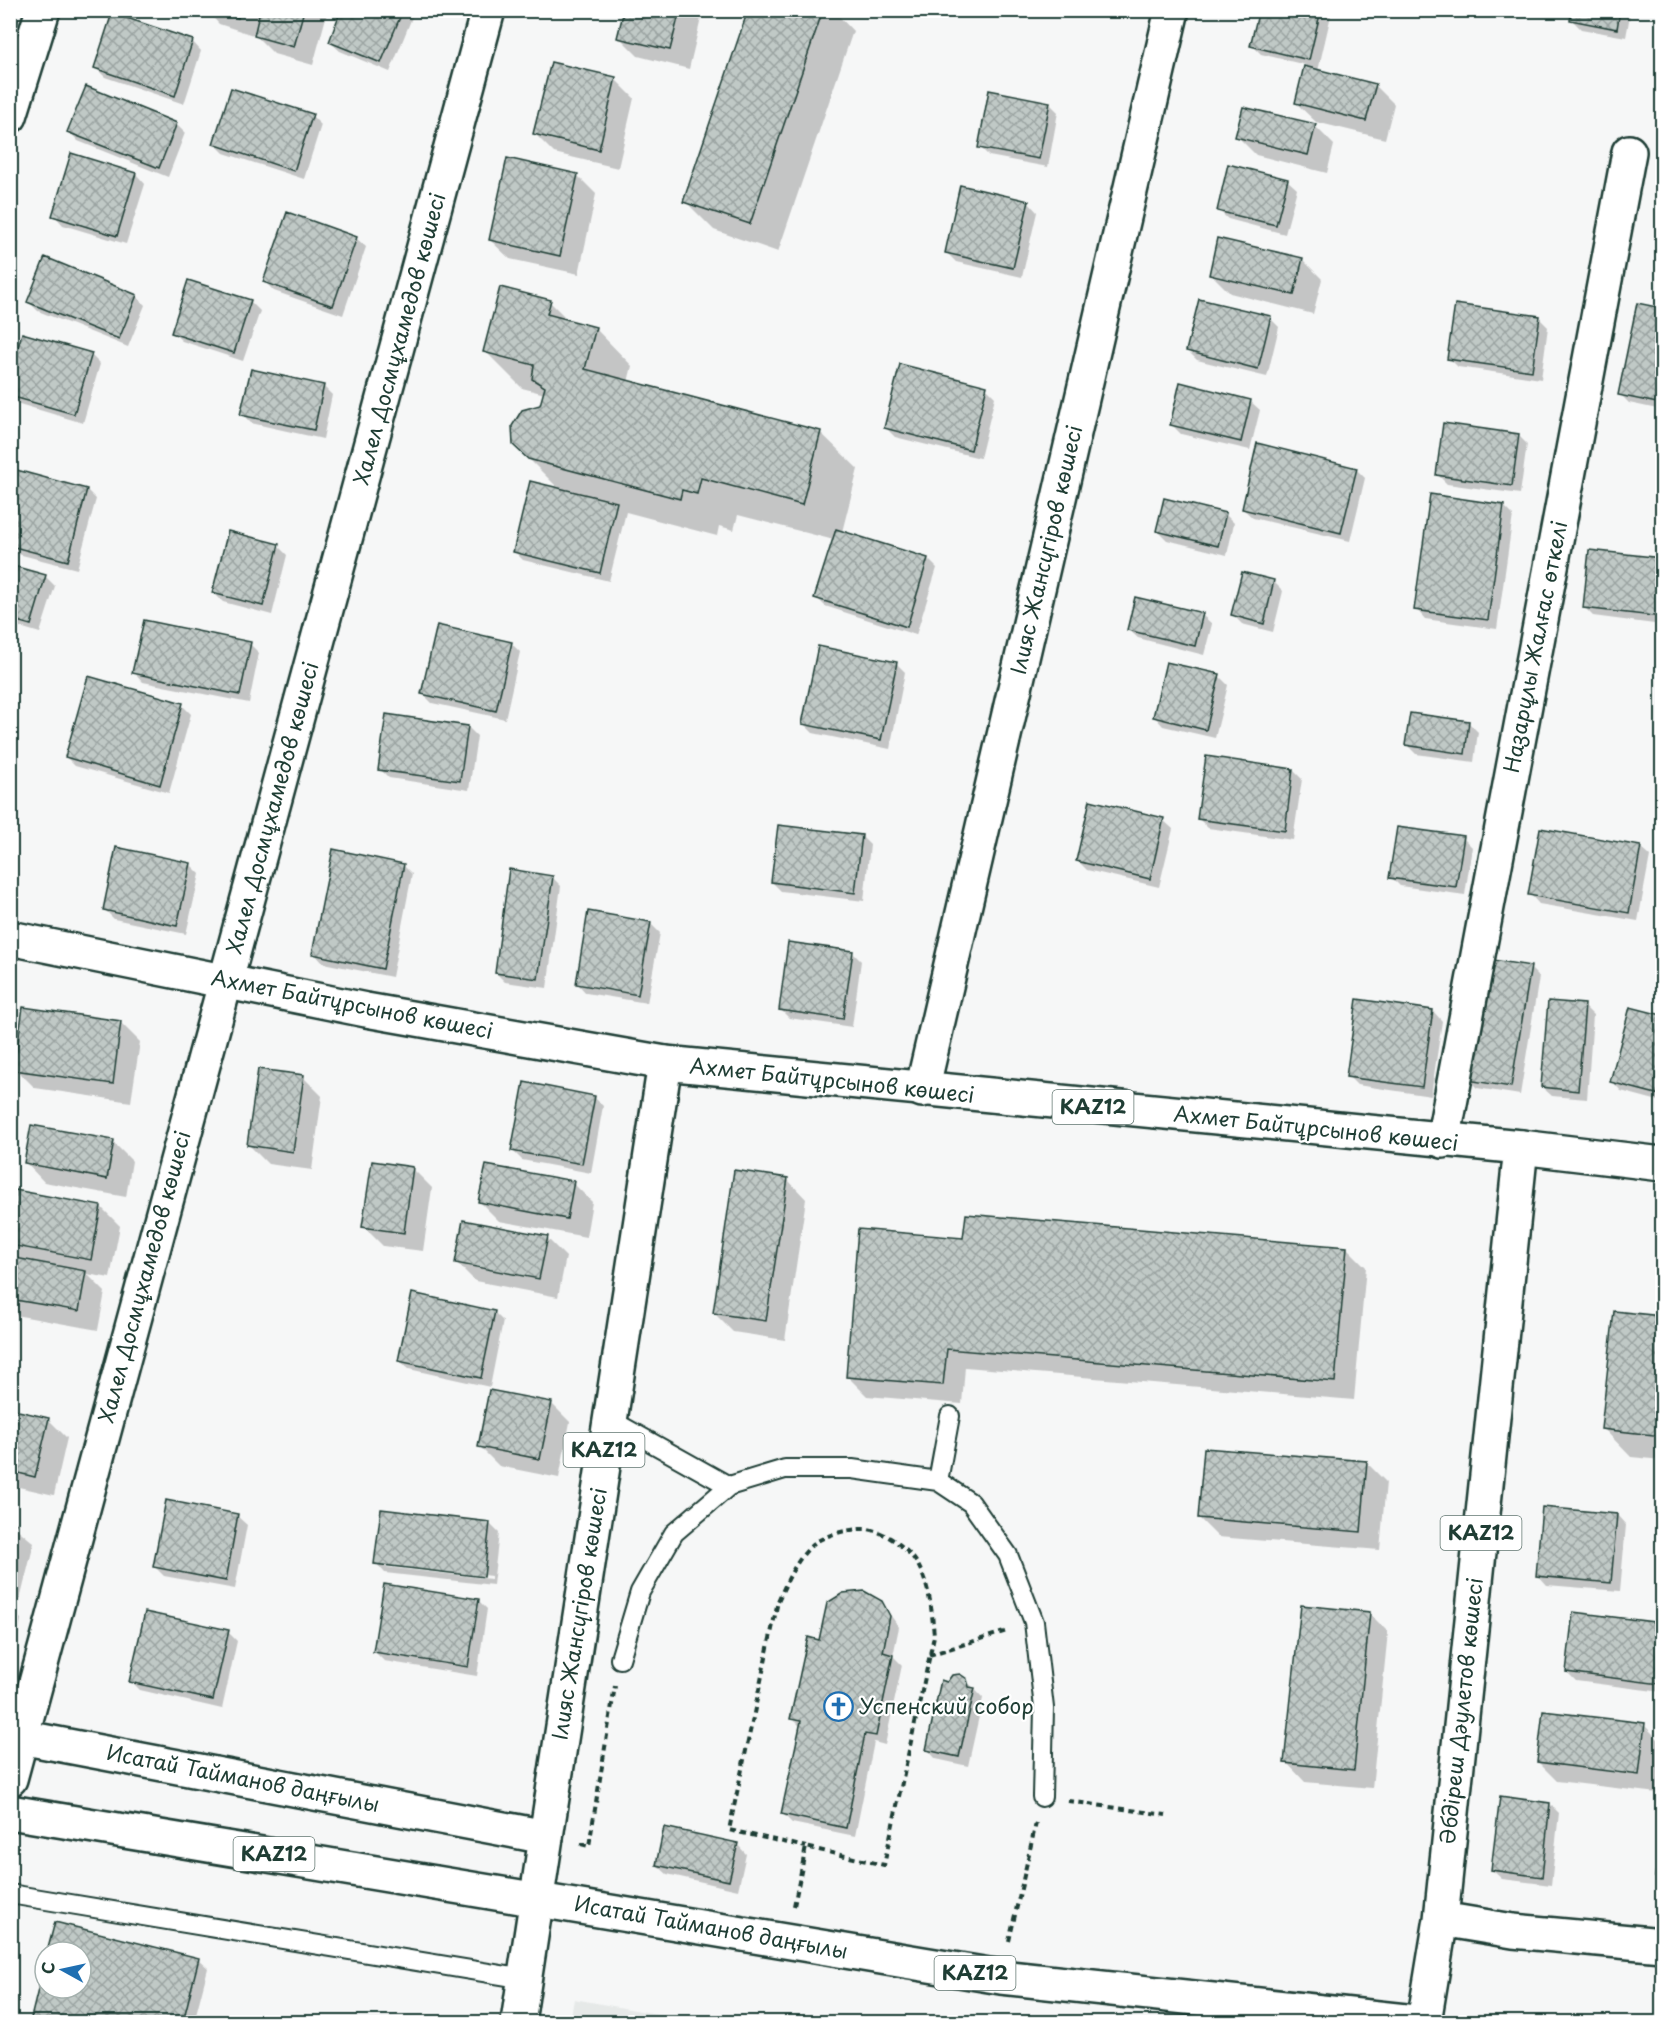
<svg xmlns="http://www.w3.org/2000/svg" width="1673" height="2033" font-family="'Playpen Sans',sans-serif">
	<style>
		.built { fill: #e6e9e8 }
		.shadow { fill: #0003; fill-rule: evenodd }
		.building { fill: url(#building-cross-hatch); stroke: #1f3d34; stroke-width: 1.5 }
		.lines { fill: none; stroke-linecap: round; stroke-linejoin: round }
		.lane-casing { stroke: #1f3d34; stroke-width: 22 }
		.street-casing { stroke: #1f3d34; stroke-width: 38 }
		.secondary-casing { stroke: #1f3d34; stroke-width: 38 }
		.primary-casing { stroke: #1f3d34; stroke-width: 38 }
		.path { stroke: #1f3d34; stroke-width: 4; stroke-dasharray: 6 4.5; stroke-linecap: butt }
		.lane { stroke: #fff; stroke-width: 18 }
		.street { stroke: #fff; stroke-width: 33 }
		.secondary { stroke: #fff; stroke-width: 33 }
		.primary { stroke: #fff; stroke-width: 33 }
		.labels { text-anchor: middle; stroke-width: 4.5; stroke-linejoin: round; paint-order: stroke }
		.shield { fill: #fff; stroke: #627771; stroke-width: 1.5 }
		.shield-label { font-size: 20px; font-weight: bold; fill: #1f3d34 }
		.street-label { font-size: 21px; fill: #1f3d34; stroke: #fff }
		.poi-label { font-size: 21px; fill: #1f3d34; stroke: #fff; text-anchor: start }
	</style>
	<defs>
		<pattern id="building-cross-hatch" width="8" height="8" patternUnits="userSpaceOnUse" patternTransform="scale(1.5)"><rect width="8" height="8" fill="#c0c9c6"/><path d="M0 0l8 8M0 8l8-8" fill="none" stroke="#9ba4a2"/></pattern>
	</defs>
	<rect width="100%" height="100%" fill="#f6f7f7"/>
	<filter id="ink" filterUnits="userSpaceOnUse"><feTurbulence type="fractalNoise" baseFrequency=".0167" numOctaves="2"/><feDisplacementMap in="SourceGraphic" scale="12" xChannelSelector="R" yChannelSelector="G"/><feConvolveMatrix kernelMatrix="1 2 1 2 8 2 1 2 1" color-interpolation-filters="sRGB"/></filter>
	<g filter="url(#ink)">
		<path class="built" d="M574,1999l127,23h-131z"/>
		<path class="shadow" d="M206,10h122l-15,55 -39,-11 -18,-18 -37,-12z
			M343,10h72l-25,62 -50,-21 -10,-9z
			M625,10h78l-14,59 -51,-13 -19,-19z
			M750,10h83l20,21 -75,221 -64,-22 -29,-29z
			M1260,10l72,1 -14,60 57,14 19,19 -9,35 -69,-17 -20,-19 10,-38 -45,-11 -9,-9z
			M1574,10h57l-5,27 -45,-8 -9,-9z
			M192,41l9,10 -17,53 -79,-27 -9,-9z
			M615,79l19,19 -16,70 -64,-15 -19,-19z
			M1049,103l9,9 -10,55 -59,-11 -9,-9z
			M312,116l9,9 -17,54 -80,-26 -10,-10z
			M176,124l9,9 -17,44 -90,-36 -9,-10z
			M1315,126l19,19 -7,28 -71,-18 -19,-19z
			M72,155l64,19 9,10 -19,60 -63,-19 -9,-10z
			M577,175l19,19 -17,80 -69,-15 -20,-19z
			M1287,180l10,9 -12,45 -57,-15 -10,-9z
			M1028,202l9,10 -15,65 -66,-15 -10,-10z
			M356,238l10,9 -23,68 -69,-24 -10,-10z
			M1303,260l19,19 -9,35 -83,-21 -19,-19z
			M136,296l9,9 -17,42 -90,-36 -9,-9z
			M250,301l10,10 -17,50 -61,-20 -10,-9z
			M550,302l20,20 25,6 37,38 -4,16 192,50 38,37 -16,63 86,27 9,9 -21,67 -91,-29 -9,-9 18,-57 -96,-25 -4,15 -15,-4 -2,10 -91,-24 -17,69 -86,-21 -9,-9 46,-61 -46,-46 28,-37 3,-13 -23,-6 -37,-37z
			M1638,304l24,5v101l-33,-7 -9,-9z
			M1270,318l9,9 -12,50 -70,-17 -9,-9z
			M1539,318l9,9 -7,52 -83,-12 -9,-9z
			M91,355l9,9 -17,59 -67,-20 -6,-5v-18z
			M323,386l9,9 -9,44 -72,-16 -9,-9z
			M986,388l9,9 -15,61 -85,-21 -9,-9z
			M1250,401l10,9 -10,40 -69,-16 -10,-10z
			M1518,435l9,9 -7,50 -73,-10 -10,-10z
			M1356,469l9,9 -15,63 -97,-23 -10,-9z
			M14,471l73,19 9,9 -19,70 -67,-17v-68z
			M1504,506l9,9 -16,114 -72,-10 -9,-10z
			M1225,514l9,9 -7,32 -60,-15 -9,-9z
			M278,546l9,9 -15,60 -49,-13 -9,-9z
			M1591,551l71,9v65l-69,-9 -9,-9z
			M10,566l36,11 9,9 -15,47 -30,-9z
			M1273,581l10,10 -10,41 -31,-8 -9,-9z
			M1202,615l10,9 -8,31 -66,-17 -10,-9z
			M511,643l9,9 -15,67 -73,-16 -9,-9z
			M250,644l9,9 -10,50 -106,-21 -9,-10z
			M896,663l9,9 -15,77 -77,-16 -9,-9z
			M1219,676l9,9 -13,53 -52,-12 -9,-10z
			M182,705l9,9 -22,79 -94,-27 -9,-9z
			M1469,723l9,9 -4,30 -58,-8 -9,-9z
			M468,727l9,9 -8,54 -80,-12 -9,-9z
			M1293,770l9,9 -9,61 -85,-12 -10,-10z
			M10,774l7,6 -7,19z
			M1163,820l10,9 -14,58 -72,-17 -10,-10z
			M861,836l9,9 -6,56 -83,-10 -9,-9z
			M1463,838l9,9 -7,48 -65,-9 -9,-9z
			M1640,847l10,9 -12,65 -99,-17 -9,-10z
			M191,865l9,9 -14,60 -72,-15 -9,-9z
			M403,865l9,9 -20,103 -69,-14 -9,-10z
			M552,877l9,9 -14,102 -42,-6 -9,-9z
			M650,923l10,10 -13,70 -61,-10 -9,-10z
			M852,952l9,9 -9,66 -63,-9 -9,-9z
			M1530,968l9,9 -19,118 -43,-7 -9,-9z
			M1584,1006l9,9 -6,84 -35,-3 -10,-9z
			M1631,1009l31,8v85l-41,-11 -9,-10z
			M1433,1011l9,10 -11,75 -74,-11 -9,-9z
			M121,1023l19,19 -9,60 -96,-14 -19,-19z
			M303,1077l19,19 -10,74 -44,-6 -19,-19z
			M594,1097l9,9 -12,67 -69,-13 -10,-10z
			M113,1142l19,19 -6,36 -82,-15 -19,-20z
			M413,1169l19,19 -9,63 -40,-5 -19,-19z
			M787,1179l19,20 -21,141 -52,-8 -19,-19z
			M573,1183l19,19 -6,35 -87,-16 -19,-19z
			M10,1190l91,17 19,19 -10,52 -23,-4 18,18 -7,38 -83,-15 -5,-5z
			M547,1238l19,19 -8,40 -83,-16 -19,-19z
			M965,1240l382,8 19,19 -12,133 -389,-33 -3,37 -95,-8 -19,-19z
			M494,1312l9,9 -13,66 -81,-18 -10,-9z
			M1615,1313l47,5v142l-31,-3 -28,-29z
			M551,1403l19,19 -11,56 -60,-12 -19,-19z
			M10,1410l38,9 19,19 -13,57 -44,-10z
			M1367,1463l19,19 -6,68 -162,-13 -19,-19z
			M1617,1515l9,10 -6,66 -73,-6 -9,-10z
			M237,1516l10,9 -12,64 -71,-13 -9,-9z
			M10,1523l24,20 -14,57 -10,-2z
			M490,1524l9,9 -6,52 -108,-12 -9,-10zM384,1563l107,13v3l-107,-12z
			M478,1600l9,9 -10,67 -93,-15 -9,-9z
			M881,1602l18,25 -6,29 9,9 -17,80 -11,-3 -19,94 -63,-13 -9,-9 18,-87 -9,-9 28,-77z
			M10,1609l11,10 -11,64z
			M1369,1613l19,19 -16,156 -67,-6 -19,-20z
			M1574,1614l88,10v68l-86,-11 -9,-9z
			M228,1632l9,9 -15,68 -82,-19 -9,-9z
			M966,1680l17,18 -15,68 -32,-7 -9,-10 20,-66z
			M1644,1725l18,18 -5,50 -100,-12 -19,-19z
			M1550,1804l9,9 -8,72 -49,-6 -10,-9z
			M1662,1824v59l-6,-7z
			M737,1844l9,10 -8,36 -71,-16 -10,-9z
			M56,1924l142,35 10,9 -14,54h-163l14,-55v21h36v-36h-32z"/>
		<path class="building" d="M214,10h26l-2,8z
			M260,10h44l-10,37 -40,-11z
			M341,10h62l-22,53 -52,-21z
			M624,10h56l-10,40 -53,-12z
			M748,10h75l-73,214 -67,-22z
			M1259,10h62l-12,50 -59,-14z
			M1572,10h48l-3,19 -47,-9z
			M112,13l81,27 -18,56 -81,-28z
			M551,62l65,15 -17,73 -66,-16z
			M1304,66l72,18 -10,37 -71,-18z
			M86,86l91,37 -18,45 -92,-36z
			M231,88l82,26 -19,57 -81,-27z
			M989,90l61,12 -11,57 -61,-11z
			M1243,107l73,17 -8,31 -73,-18z
			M71,153l65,20 -19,63 -65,-20z
			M507,158l71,16 -18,82 -71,-16z
			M1228,164l60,15 -12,46 -59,-14z
			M960,185l69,16 -16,67 -68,-15z
			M287,212l70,25 -24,69 -70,-24z
			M1217,238l86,20 -9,37 -85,-20z
			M45,257l92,38 -18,44 -92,-37z
			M188,280l63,20 -17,53 -63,-20z
			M500,287l51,13 -4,14 49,13 -11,42 236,62 -19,74 -101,-27 -4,16 -15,-4 -2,9 -152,-40 -15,-14 -1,-19 10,-16 18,-5 5,-18 -13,-8 2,-14 -51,-13z
			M1199,299l72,17 -13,53 -72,-18z
			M1637,303l25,5v96l-44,-9z
			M1455,304l85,12 -8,55 -85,-12z
			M22,333l70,20 -18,61 -64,-18v-21z
			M900,364l87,22 -16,64 -87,-22z
			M251,369l73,16 -10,45 -74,-15z
			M1180,382l71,18 -10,42 -71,-17z
			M1443,423l76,11 -7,52 -76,-11z
			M1257,443l100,25 -16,65 -99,-24z
			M13,469l74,20 -19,72 -58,-15v-68z
			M530,481l87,21 -17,71 -87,-21z
			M1430,494l74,11 -16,115 -74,-10z
			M1164,498l62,15 -8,33 -62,-15z
			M836,529l92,29 -21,69 -93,-29z
			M228,531l51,13 -16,62 -51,-13z
			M1589,550l73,8v59l-79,-9z
			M10,565l36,10 -15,50 -21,-6z
			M1242,572l32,8 -10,44 -33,-9z
			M1135,597l68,16 -8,33 -68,-16z
			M144,620l107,22 -11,53 -108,-22z
			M437,625l75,17 -16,69 -75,-17z
			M818,646l79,16 -16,78 -79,-16z
			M1166,662l54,12 -14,56 -53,-13z
			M88,676l95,27 -23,82 -95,-28z
			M1410,713l59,8 -4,33 -60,-9z
			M386,714l82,12 -8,55 -82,-11z
			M1206,756l87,13 -8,62 -88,-12z
			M1090,800l74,18 -14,61 -74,-18z
			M778,825l84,10 -7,58 -84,-11z
			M1397,827l67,9 -8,51 -67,-9z
			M1540,828l101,18 -12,67 -101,-18z
			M116,847l75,16 -14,63 -74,-16z
			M333,849l71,15 -21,105 -71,-15z
			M509,869l44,7 -15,103 -43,-6z
			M588,911l63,11 -13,73 -62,-11z
			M788,942l65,9 -10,68 -64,-9z
			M1487,959l44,7 -20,121 -44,-7z
			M1357,999l76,11 -11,77 -76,-10z
			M1548,1001l37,3 -7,87 -37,-4z
			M23,1007l98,14 -8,63 -99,-14z
			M1630,1007l32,8v69l-2,11 -50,-13z
			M258,1069l46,6 -11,77 -46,-7z
			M524,1082l71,14 -13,68 -71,-13z
			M31,1125l83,15 -7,39 -83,-16z
			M372,1161l41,6 -9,66 -42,-6z
			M486,1165l88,16 -7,38 -89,-17z
			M734,1170l54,8 -22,143 -53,-8z
			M10,1189l91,17 -10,54 -81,-15z
			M966,1214l381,33 -12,135 -388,-33 -4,36 -97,-8 12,-148 105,9z
			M463,1220l85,16 -9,43 -84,-16z
			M10,1257l76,14 -7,40 -69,-12z
			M412,1293l83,18 -14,67 -83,-17z
			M1614,1311l48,5v120l-61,-7z
			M489,1390l63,12 -12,57 -62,-12z
			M10,1409l39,9 -14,59 -25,-6z
			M1204,1448l163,13 -6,71 -163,-14z
			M166,1500l72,14 -12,67 -73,-14z
			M1542,1507l75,7 -6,69 -75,-7z
			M381,1509l109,13 -6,55 -110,-13z
			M10,1521l6,2 -6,21z
			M384,1584l95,15 -11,68 -95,-15z
			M864,1591l18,10 8,15 -7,36 10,3 -17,81 -11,-2 -19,94 -65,-14 20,-93 -11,-2 18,-82 11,3 8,-37 16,-10z
			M1301,1605l69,7 -16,158 -70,-7z
			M145,1612l84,18 -16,70 -84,-18z
			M1573,1612l89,11 -2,61 -94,-12z
			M960,1674l7,5 2,8 6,1 -16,69 -33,-7 15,-70 6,2 5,-7z
			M1543,1711l102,12 -6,52 -102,-13z
			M1500,1796l50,7 -8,74 -51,-7z
			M1662,1814v64l-7,-1z
			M664,1827l74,16 -9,38 -73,-16z
			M55,1922l144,36 -16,64h-153l15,-61v27h36v-36h-34z"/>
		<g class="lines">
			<defs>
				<path id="lane" d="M609,1419l120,67 56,-17h67l86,12 33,22 37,52 26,67 10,86 -2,89
					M938,1481l12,-65
					M620,1659l20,-67 34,-59 55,-47
					M10,1894l515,85"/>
				<path id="street" d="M10,116l33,-106
					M10,938l356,72 299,53
					M922,1090l250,-1080
					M1443,1141l186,-989
					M1521,1147l141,17
					M518,2022l28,-185"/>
				<path id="secondary" d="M10,1779l478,-1769"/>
				<path id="primary" d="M10,1735l536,102 119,-774 856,84 -80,772 -17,103
					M10,1812l991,165 414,45
					M1441,1919l72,12 149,14"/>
			</defs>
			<use href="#lane" class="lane-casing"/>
			<use href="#street" class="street-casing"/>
			<use href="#secondary" class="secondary-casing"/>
			<use href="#primary" class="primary-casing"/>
			<path class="path" d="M929,1655l78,-24
				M1068,1801l98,14
				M581,1844l8,2 26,-160
				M794,1906l12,-59 78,18 50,-229c-2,-24 -4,-49 -16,-71 -8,-15 -33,-34 -51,-36 -16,-1 -45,6 -56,17 -16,16 -24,35 -33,55l-49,229 77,17
				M1009,1941l27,-118"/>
			<use href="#lane" class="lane"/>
			<use href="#street" class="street"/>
			<use href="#secondary" class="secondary"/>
			<use href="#primary" class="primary"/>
		</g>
	</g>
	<defs>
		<symbol id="church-ring" viewBox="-11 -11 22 22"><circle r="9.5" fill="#fff" stroke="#1f6fb2" stroke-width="1.5"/><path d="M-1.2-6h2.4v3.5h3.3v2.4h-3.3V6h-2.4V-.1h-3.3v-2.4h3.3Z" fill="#1f6fb2"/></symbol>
	</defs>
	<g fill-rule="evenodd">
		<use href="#church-ring" x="822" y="1690" width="33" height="33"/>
	</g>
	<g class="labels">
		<g class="shield">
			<rect x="1052.5" y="1090" width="81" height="34" rx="4.5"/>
			<rect x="563.5" y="1433" width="81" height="34" rx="4.5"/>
			<rect x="1440.5" y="1516" width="81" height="34" rx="4.5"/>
			<rect x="233.5" y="1837" width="81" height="34" rx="4.5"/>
			<rect x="934.5" y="1956" width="81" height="34" rx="4.5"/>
		</g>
		<g class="shield-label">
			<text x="1093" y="1114">KAZ12</text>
			<text x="604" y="1457">KAZ12</text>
			<text x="1481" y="1540">KAZ12</text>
			<text x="274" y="1861">KAZ12</text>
			<text x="975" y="1980">KAZ12</text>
		</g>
		<g class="street-label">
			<text transform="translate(400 339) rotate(-75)" y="7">Халел Досмұхамедов көшесі</text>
			<text transform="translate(1047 550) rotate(-77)" y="7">Ілияс Жансүгіров көшесі</text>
			<text transform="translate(1536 647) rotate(-79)" y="7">Назарұлы Жалғас өткелі</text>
			<text transform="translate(273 808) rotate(-75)" y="7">Халел Досмұхамедов көшесі</text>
			<text transform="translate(352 1005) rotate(11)" y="7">Ахмет Байтұрсынов көшесі</text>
			<text transform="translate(832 1081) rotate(6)" y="7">Ахмет Байтұрсынов көшесі</text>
			<text transform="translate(1316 1129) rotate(6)" y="7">Ахмет Байтұрсынов көшесі</text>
			<text transform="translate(145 1277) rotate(-75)" y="7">Халел Досмұхамедов көшесі</text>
			<text transform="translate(580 1614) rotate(-81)" y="7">Ілияс Жансүгіров көшесі</text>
			<text transform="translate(1462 1711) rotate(-84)" y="7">Әбдіреш Дәулетов көшесі</text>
			<text transform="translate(243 1779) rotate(11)" y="7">Исатай Тайманов даңғылы</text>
			<text transform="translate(711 1928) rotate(10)" y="7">Исатай Тайманов даңғылы</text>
		</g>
		<g class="poi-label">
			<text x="859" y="1714">Успенский собор</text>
		</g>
	</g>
	<rect width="1673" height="2033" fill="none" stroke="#fff" stroke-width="36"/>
	<rect x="18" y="18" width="1637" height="1997" fill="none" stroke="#1f3d34" stroke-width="2" filter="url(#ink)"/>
	<g transform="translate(63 1970) rotate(278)"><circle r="28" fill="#ffffff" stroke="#a5b1ae" stroke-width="1.5"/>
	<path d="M0-4.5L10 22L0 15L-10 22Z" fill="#1f6fb2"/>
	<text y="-9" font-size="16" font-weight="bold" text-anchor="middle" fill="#1f3d34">С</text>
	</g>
</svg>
